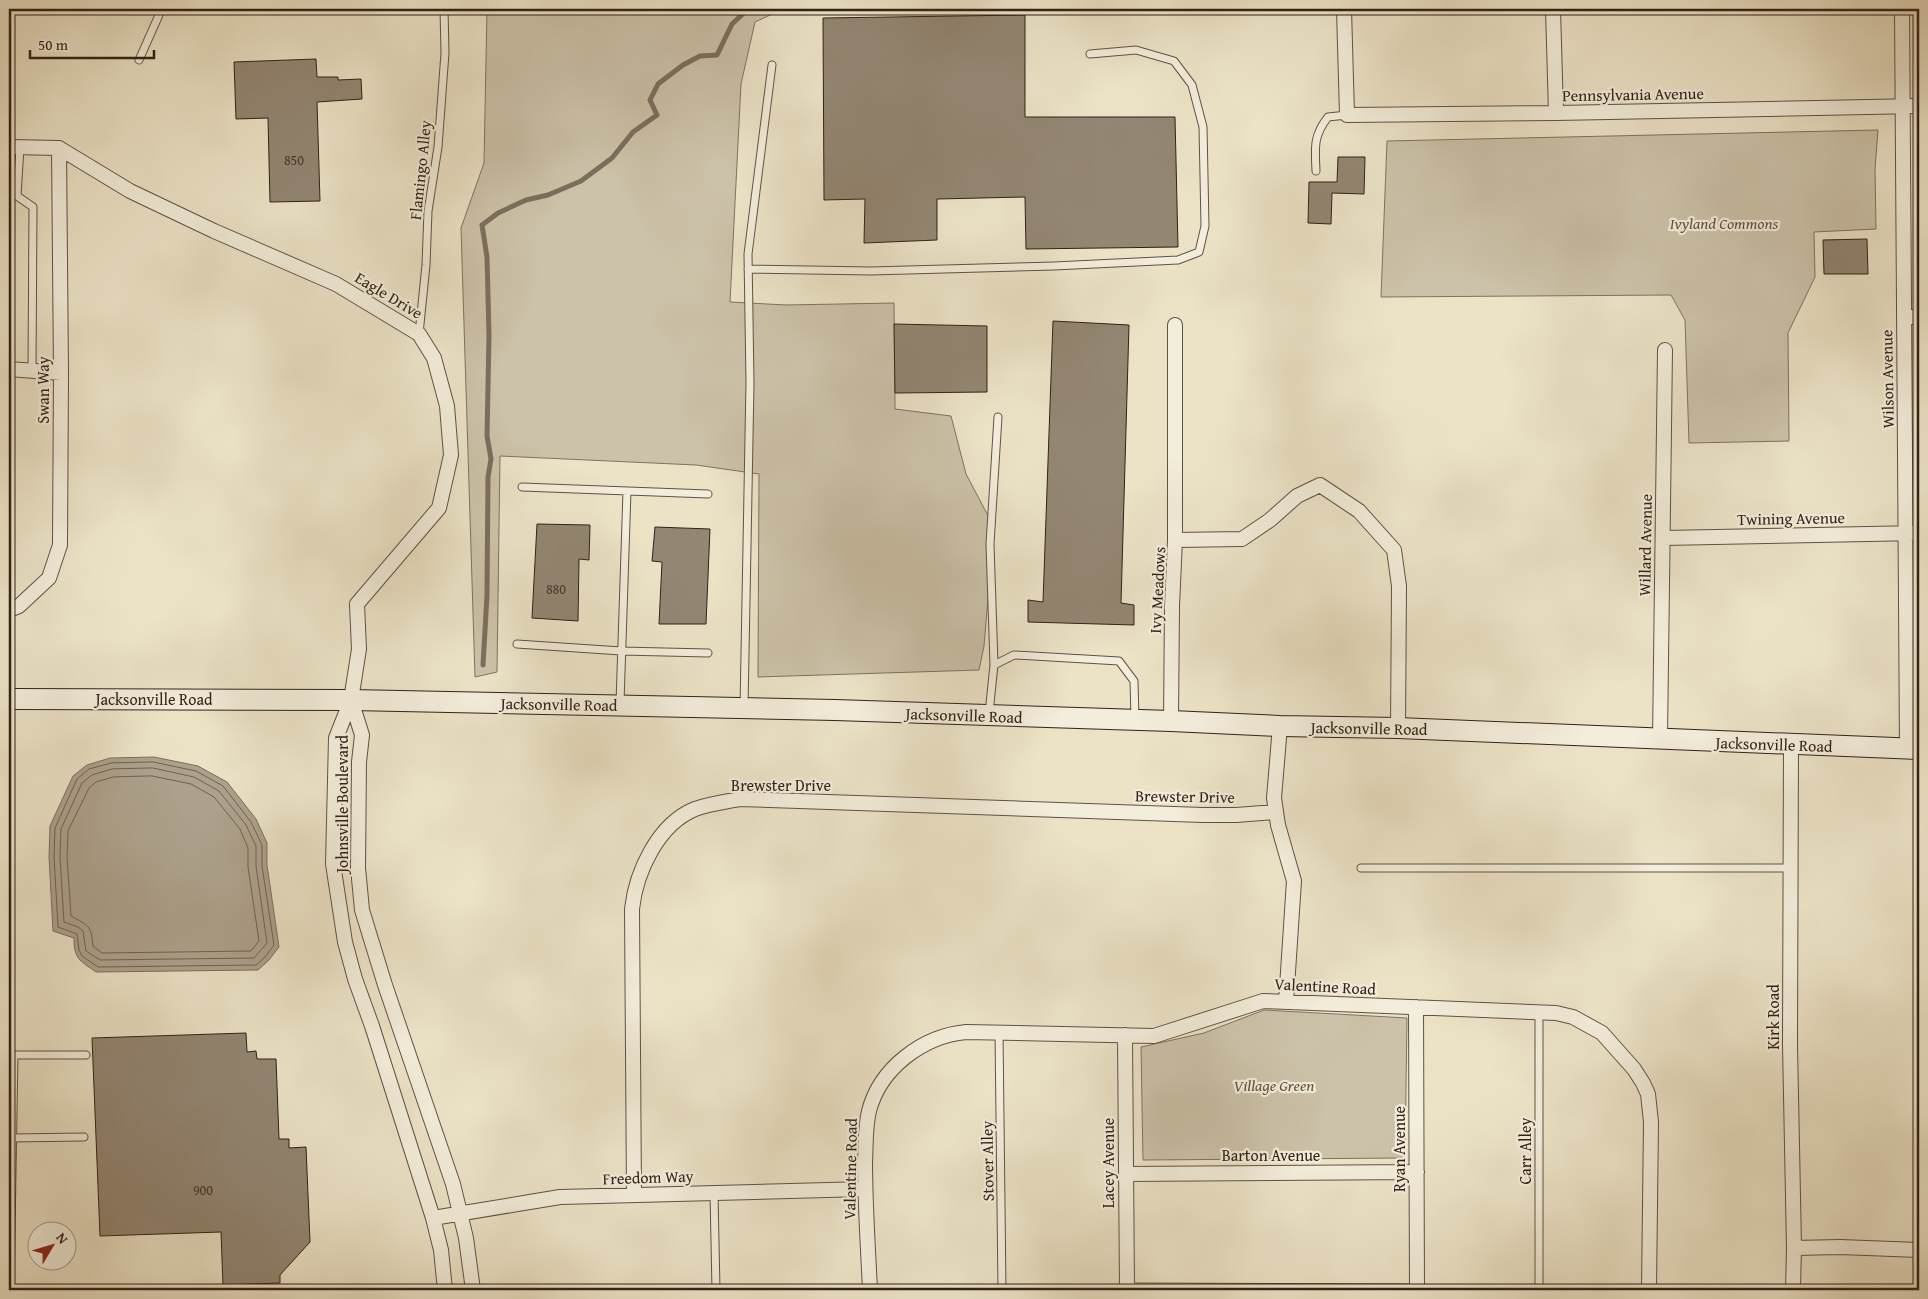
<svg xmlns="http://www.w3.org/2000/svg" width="1928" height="1299" font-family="'Gentium Book Plus',serif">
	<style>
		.green { fill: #ccc2a9; stroke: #7f7260 }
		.water { fill: #ada18c; stroke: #7c6e5e }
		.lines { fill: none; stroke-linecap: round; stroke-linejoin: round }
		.shore { stroke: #706152; stroke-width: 1 }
		.stream { stroke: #7c6e5e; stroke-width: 5 }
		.building { fill: #938673; stroke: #322118 }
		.service-casing { stroke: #605244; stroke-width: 9 }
		.minor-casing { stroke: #605244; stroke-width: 16 }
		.secondary-casing { stroke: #322118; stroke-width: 22 }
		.service { stroke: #f3eddb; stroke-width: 7 }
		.minor { stroke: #f3eddb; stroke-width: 14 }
		.secondary { stroke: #f3eddb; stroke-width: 20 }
		.labels { text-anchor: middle; stroke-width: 4.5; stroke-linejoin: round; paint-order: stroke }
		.number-label { font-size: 14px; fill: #4a3a2f }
		.street-label { font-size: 16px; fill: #322118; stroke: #f3eddb }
		.park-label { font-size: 16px; font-style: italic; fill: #605144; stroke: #f3eddb }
	</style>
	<rect width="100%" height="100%" fill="#ece3c7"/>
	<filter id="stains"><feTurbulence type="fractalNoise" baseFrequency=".004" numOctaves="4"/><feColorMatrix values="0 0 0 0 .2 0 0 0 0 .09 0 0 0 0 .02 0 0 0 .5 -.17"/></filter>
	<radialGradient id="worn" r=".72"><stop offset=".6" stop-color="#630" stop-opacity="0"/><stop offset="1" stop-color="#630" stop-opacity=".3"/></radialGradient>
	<path class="green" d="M487,9h525l-191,4 -40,-3 -26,12 -14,62 -11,218 56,3 108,-2 1,106 56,7 15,58 28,53 -10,119 -5,24 -221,7 1,-203 -63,-9 -196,-9 -3,216 -22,5 -14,-449 23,-65z
		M1878,130l-3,39 1,60 -62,3 1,45 -27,56 1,108 -100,2 -4,-123 -14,-25 -290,2 6,-156z
		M1264,1010l143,8 -2,140 -262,2 -2,-113 63,-14z"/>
	<path class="water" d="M154,757l44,9 29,16 29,37 11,24v22l12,82 -10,13 -11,10 -162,2c-17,-12 -22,-13 -22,-34l-21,-7 -4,-74 1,-31 23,-50 14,-11 23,-7z"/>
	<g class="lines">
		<path class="shore" d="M153,762l43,9 27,15 28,36 11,23v21l12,79 -9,12 -9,8 -158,2 -16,-11 -3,-6 -2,-16 -19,-7 -4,-70 1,-29 22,-49 12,-10 22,-6z
			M153,768l41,9 25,14 27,34 10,21v20l11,77 -13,15 -154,2 -14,-9 -3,-20 -5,-4 -14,-5 -4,-65 1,-28 21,-46 10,-8 20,-6z
			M152,776l39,8 23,13 26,32 8,19v19l11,74 -8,10 -149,2 -9,-7c-2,-21 -4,-20 -22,-30l-4,-59 1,-26 21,-43 7,-6 17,-5z"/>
		<path class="stream" d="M483,665l4,-70 1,-118 3,-18 -4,-23 2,-101 -2,-78 -5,-32 16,-12 28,-13 22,-5 33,-14 31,-23 21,-26 24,-17 -7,-15 8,-16 25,-19 17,-9 17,-1 15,-31 16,-15"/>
	</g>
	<path class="building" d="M1025,15v102h150l3,130 -152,2 -1,-52 -88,2v41l-73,3 1,-44 -41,1 -1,-182z
		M316,59l1,18h21v3l23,-1 1,20 -45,3 3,99 -50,1 -2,-84 -32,1 -2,-57z
		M1338,157h27l-1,37 -32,-1 -1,31 -23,-1 1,-41h28z
		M1867,239l1,35h-44l-1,-34z
		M1053,321l76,4 -8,278 13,2v20l-106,-3v-22l15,2z
		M894,324l93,2v66l-92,1z
		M537,524l53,1 -1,35 -10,-1 -1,62 -46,-3z
		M655,527l55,2 -4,95h-47l3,-62 -10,-1z
		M246,1033l1,19 9,-1 1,8h19l3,80h10v9l17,-1 4,95 -30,33v8l-57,2 -2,-53 -121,4 -8,-198z"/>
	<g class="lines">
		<defs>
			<path id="service" d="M139,60l20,-45v-6
				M20,147l-3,49 16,11 -1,164
				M1316,171c-1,-23 -3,-35 12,-54l19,-2
				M748,269l123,2 183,-5 124,-6 21,-8 6,-26 -2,-99 -11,-42 -18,-24 -38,-11 -46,4
				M419,334l7,-69 2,-54 10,-64 7,-94 -1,-44
				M522,487l186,7
				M517,644l104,7 87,2
				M994,665l-4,-121 8,-127
				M620,703l7,-212
				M744,708l6,-325 -2,-129 24,-189
				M989,713l5,-48 20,-10 105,6 15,20 1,38
				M1361,868h430
				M1539,1012v278
				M999,1032l3,258
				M12,1138l72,-1
				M714,1193l2,97
				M1127,1287l290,1
				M10,1290l4,-235h72"/>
			<path id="minor" d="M1344,9l3,106 209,-2 363,-7
				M1553,9l3,104
				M1902,9l5,740
				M9,147l50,1 71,43 84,40 122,53 83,50 15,24 13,48 4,49 -12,53 -82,96 2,45 -8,51 -15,38 -3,126 12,78 10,37 17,47 61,192 8,32 4,40
				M1904,317h15
				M1175,325v215
				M9,369l52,4
				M1663,538l256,-5
				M9,610l10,-4 30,-28 11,-33 1,-172 -2,-225
				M351,700l11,35 -3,27 -1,106 4,42 23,75 68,199 13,54 7,52
				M1171,721l1,-115 3,-66 67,-1 28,-19 27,-24 23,-11 39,26 35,39 5,36 -1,142
				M1280,726l-6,72 4,27 16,56 -8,121
				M1660,739l5,-389
				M1791,744l-1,300 4,204 -1,42
				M1416,1007l1,283
				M1125,1035l2,255
				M1126,1174l291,-2
				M634,1195l-2,-286c4,-37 26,-85 63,-100 14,-5 30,-7 45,-10l463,16h33l40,-3
				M433,1218l127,-21 305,-8
				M1794,1248l46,-1 79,3
				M870,1290c-2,-43 -5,-86 -5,-129 1,-17 0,-33 4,-50 11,-43 54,-75 97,-79l188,4 109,-35 293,12 17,4 29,16 32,36 9,14 5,11 3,28 -2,168"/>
			<path id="secondary" d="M9,699l342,1 484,10 336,11 109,5 118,2 521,21"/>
		</defs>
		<use href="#service" class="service-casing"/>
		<use href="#minor" class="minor-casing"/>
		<use href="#secondary" class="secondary-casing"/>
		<use href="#service" class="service"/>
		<use href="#minor" class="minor"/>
		<use href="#secondary" class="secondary"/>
	</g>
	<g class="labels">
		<g class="number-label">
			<text x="294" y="165">850</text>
			<text x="556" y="594">880</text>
			<text x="203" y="1195">900</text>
		</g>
		<g class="street-label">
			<text transform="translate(1633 94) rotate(-1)" y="6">Pennsylvania Avenue</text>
			<text transform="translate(420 170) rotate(-84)" y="6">Flamingo Alley</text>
			<text transform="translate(389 295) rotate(31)" y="6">Eagle Drive</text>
			<text transform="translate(1887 379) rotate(-91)" y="6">Wilson Avenue</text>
			<text transform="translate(43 390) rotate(-90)" y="6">Swan Way</text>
			<text transform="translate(1791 518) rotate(-1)" y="6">Twining Avenue</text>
			<text transform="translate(1645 545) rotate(-89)" y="6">Willard Avenue</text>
			<text transform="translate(1157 590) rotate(-87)" y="6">Ivy Meadows</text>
			<text x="154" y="705">Jacksonville Road</text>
			<text transform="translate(559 704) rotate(1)" y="6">Jacksonville Road</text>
			<text transform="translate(964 715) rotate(2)" y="6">Jacksonville Road</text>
			<text transform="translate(1369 728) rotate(1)" y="6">Jacksonville Road</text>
			<text transform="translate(1774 744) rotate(2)" y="6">Jacksonville Road</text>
			<text x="781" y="791">Brewster Drive</text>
			<text transform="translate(1185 796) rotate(1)" y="6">Brewster Drive</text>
			<text transform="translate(342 804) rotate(-90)" y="6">Johnsville Boulevard</text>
			<text transform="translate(1325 986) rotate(3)" y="6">Valentine Road</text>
			<text transform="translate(1773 1017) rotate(-90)" y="6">Kirk Road</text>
			<text transform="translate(1399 1149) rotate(-90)" y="6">Ryan Avenue</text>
			<text transform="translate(1525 1151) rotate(-90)" y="6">Carr Alley</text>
			<text x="1271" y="1161">Barton Avenue</text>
			<text transform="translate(987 1161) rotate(-91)" y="6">Stover Alley</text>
			<text transform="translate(1108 1163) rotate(-90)" y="6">Lacey Avenue</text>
			<text transform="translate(850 1169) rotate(-89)" y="6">Valentine Road</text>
			<text transform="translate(648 1177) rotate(-2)" y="6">Freedom Way</text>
		</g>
		<g class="park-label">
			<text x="1724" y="229">Ivyland Commons</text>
			<text x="1274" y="1091">Village Green</text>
		</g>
	</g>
	<rect width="1928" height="1299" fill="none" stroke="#ece3c7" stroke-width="30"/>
	<rect x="10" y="10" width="1908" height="1279" fill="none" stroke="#322118" stroke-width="2.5"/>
	<rect x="15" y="15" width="1898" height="1269" fill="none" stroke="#322118"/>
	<g transform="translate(52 1246) rotate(52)"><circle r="24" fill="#f3eddb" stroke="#a69b8d"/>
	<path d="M0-4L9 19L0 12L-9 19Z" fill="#8f2418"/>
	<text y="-8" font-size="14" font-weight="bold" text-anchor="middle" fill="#322118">N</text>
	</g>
	<path d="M30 50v8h124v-8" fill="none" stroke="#322118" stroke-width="2.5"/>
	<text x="38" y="50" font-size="15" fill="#322118" stroke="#f3eddb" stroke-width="4" paint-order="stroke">50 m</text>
	<rect width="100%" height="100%" filter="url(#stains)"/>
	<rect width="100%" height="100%" fill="url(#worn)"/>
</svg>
